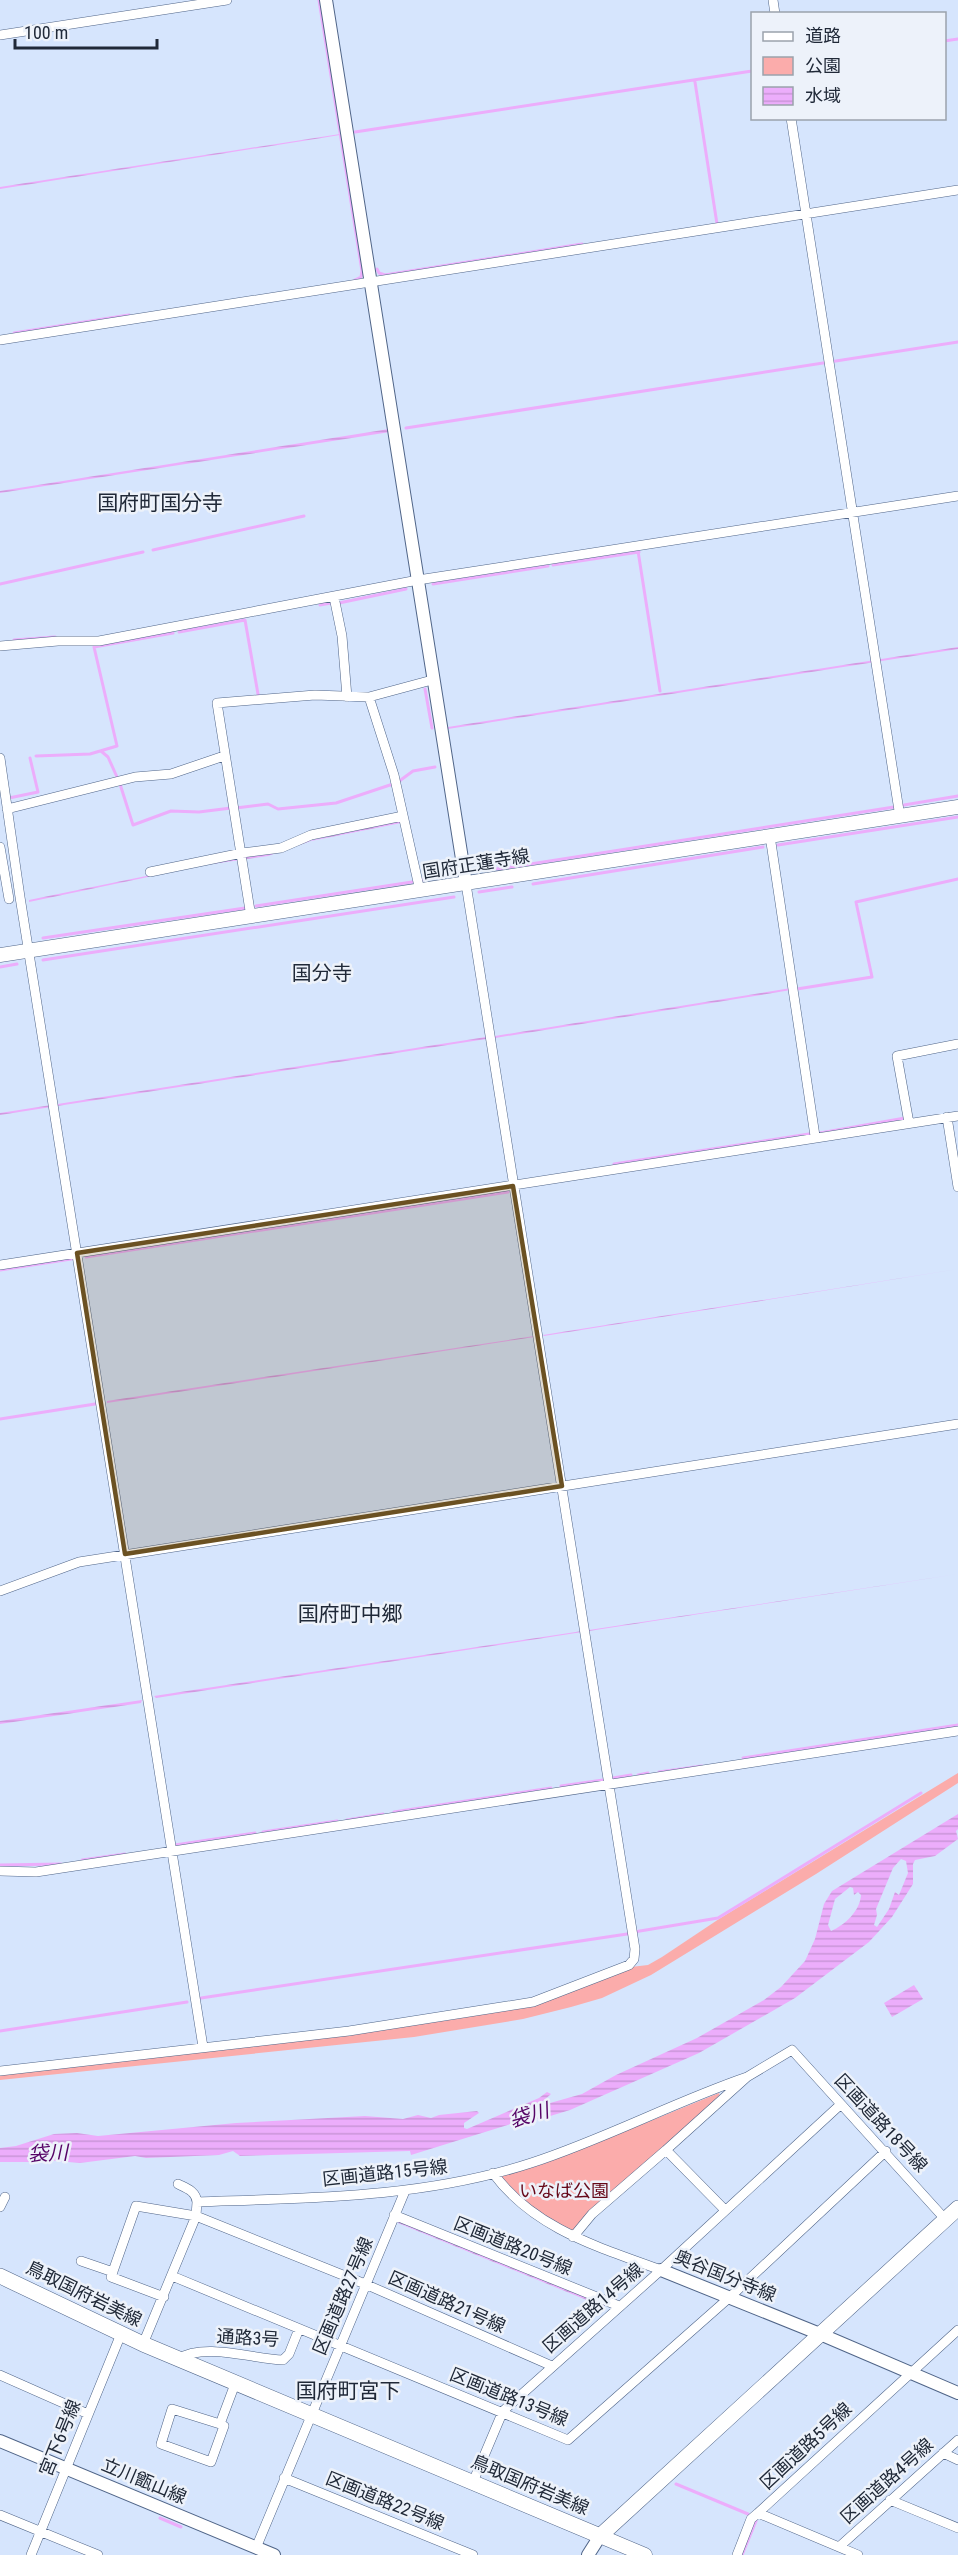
<svg xmlns="http://www.w3.org/2000/svg" width="958" height="2555" font-family="'Roboto Condensed','Noto Sans JP',sans-serif">
	<style>
		.green { fill: #fbacab }
		.water { fill: url(#water-rules); fill-rule: evenodd }
		.lines { fill: none; stroke-linecap: round; stroke-linejoin: round }
		.stream { stroke: #ecadfb; stroke-width: 3 }
		.minor-casing { stroke: #506588; stroke-width: 10 }
		.tertiary-casing { stroke: #506588; stroke-width: 14 }
		.secondary-casing { stroke: #506588; stroke-width: 15 }
		.primary-casing { stroke: #506588; stroke-width: 16 }
		.minor { stroke: #fff; stroke-width: 9 }
		.tertiary { stroke: #fff; stroke-width: 12 }
		.secondary { stroke: #fff; stroke-width: 14 }
		.primary { stroke: #fff; stroke-width: 15 }
		.marked { fill: #6b5122; fill-opacity: 0.2; stroke: #6b5122; stroke-width: 4.5; stroke-linejoin: round }
		.labels { text-anchor: middle; stroke-width: 5; stroke-linejoin: round; paint-order: stroke }
		.street-label { font-size: 18px; fill: #202938; stroke: #edf2fa }
		.park-label { font-size: 18px; fill: #660819; stroke: #edf2fa }
		.neighbourhood-label { font-size: 20px; fill: #202938; stroke: #edf2fa }
		.water-label { font-size: 20px; font-style: italic; fill: #560466; stroke: #edf2fa }
		.quarter-label { font-size: 21px; fill: #202938; stroke: #edf2fa }
	</style>
	<defs>
		<pattern id="water-rules" width="6" height="5" patternUnits="userSpaceOnUse" patternTransform="scale(1.5)"><rect width="6" height="5" fill="#ecadfb"/><path d="M0 2.5h6" fill="none" stroke="#ca95d8"/></pattern>
	</defs>
	<rect width="100%" height="100%" fill="#d6e5fd"/>
	<path class="green" d="M958,1773v10l-142,91 -165,101 -49,23 -31,9 -48,12 -109,18 -414,43v-7l351,-39 105,-15 36,-7 139,-45 17,-2 14,-8 57,-38z
		M719,2093l1,3 -147,137 -56,-35 -15,-21 1,-4 66,-19z"/>
	<path class="water" d="M340,134v1l-340,54v-2z
		M389,429l1,3 -390,61v-2z
		M958,647v2l-510,80v-2z
		M400,820l1,3 -90,18 -43,15 -63,9 -176,37v-2l205,-42z
		M791,988v2l-296,48v-2z
		M486,1037v2l-486,76v-2z
		M958,1269l-414,67 -1,-1z
		M534,1336v1l-427,66v-2z
		M958,1574l-802,124 -2,-2z
		M142,1700l-1,3 -141,21v-3z
		M958,1814v15l-2,2 2,8 -23,17 -20,4 -2,4v20l-21,33 -23,25 -74,56 -96,55 -129,57 -23,7 -33,6 -103,32 -1,-4 -170,5 -7,-5 -14,4 -73,3 -11,-2 -55,7 -34,-3 -9,2h-37v-14l16,-2 38,-12 23,-1 21,3 138,-13 129,-7 38,3 15,-4 13,3 8,-3 38,-4 2,2 -15,10v5l3,1 72,-31 8,-6 4,2 -9,8 1,3 39,-11 34,-19 81,-37 67,-38 17,-13 24,-26 10,-22 9,-35 8,-13zM901,1859l5,2 2,12 -9,22 -4,-3 -6,17 -12,18 -3,-2 3,-10 -1,-6 17,-41zM850,1887l3,1 1,7 4,-3 3,3c-1,16 -16,30 -30,36l-3,-6 7,-26z
		M914,1985l9,14 -31,18 -8,-14z
		M399,2221l206,84 -1,2 -206,-84z"/>
	<g class="lines">
		<path class="stream" d="M319,0l43,271 -1,6 -6,3
			M944,41l14,-2
			M695,82l22,142
			M355,132l397,-61
			M377,269l2,4 6,2 197,-31
			M14,333l115,-18
			M406,428l552,-86
			M153,550l151,-34
			M638,551l22,140
			M553,565l86,-13
			M0,584l143,-32
			M433,584l115,-18
			M339,603l67,-14
			M320,605l11,-2
			M179,632l66,-12 13,74
			M14,640l41,-3
			M425,689l7,39
			M101,751l7,6 9,20
			M36,756l54,-2 27,-8 -23,-99 79,-14
			M398,782l15,-11 22,-4
			M120,784l13,41 38,-14 28,1 32,-4
			M9,798l29,-6 -8,-34
			M904,805l54,-9
			M236,808l32,-4 10,5 58,-6 57,-19
			M778,845l180,-28
			M480,866l19,3 395,-62
			M422,880l28,-9
			M533,884l230,-37
			M479,892l33,-5
			M256,906l156,-24
			M43,938l202,-30
			M43,960l411,-63
			M0,967l17,-3
			M797,989l75,-12 -16,-75 102,-23
			M820,1133l85,-15
			M614,1164l195,-30
			M86,1257l422,-65
			M0,1270l71,-11
			M0,1419l95,-15
			M743,1758l215,-33
			M659,1772l43,-6
			M638,1775l10,-2
			M613,1778l18,-3
			M561,1786l42,-6
			M394,1812l157,-24
			M347,1820l36,-6
			M263,1832l74,-11
			M175,1845l80,-12
			M82,1860l43,-6
			M0,1865l61,-1
			M634,1932l84,-14 203,-125
			M201,1998l426,-64
			M0,2031l187,-29
			M676,2484l72,30
			M160,2518l21,9
			M742,2555l14,-34"/>
		<defs>
			<path id="minor" d="M773,0l2,14
				M0,35l227,-35
				M791,118l109,699
				M0,340l958,-150
				M334,597l8,39 5,61
				M0,646l58,-5h41l319,-61 540,-84
				M369,697l25,78 26,116
				M0,758l20,139 183,1150
				M7,809l128,-32 36,-3 53,-18
				M770,836l45,300
				M0,847l9,52
				M150,872l92,-19 39,-5 30,-13 92,-19
				M251,917l-34,-214 98,-8 54,2 63,-17
				M947,1117l11,70
				M909,1123l-12,-67 61,-12
				M0,1265l958,-149
				M0,1591l79,-29 879,-138
				M0,1871l36,1 922,-141
				M0,2071l349,-40 184,-29 96,-37 5,-6 1,-10 -169,-1065
				M493,2173c41,56 106,74 168,97
				M178,2184c8,4 18,7 19,18
				M0,2207l5,-10
				M725,2210l-59,-60 81,-73 45,-27 153,169
				M394,2215l225,91
				M573,2237l19,-23 74,-64
				M81,2261l32,11
				M172,2276l396,164 162,-143 156,-146
				M164,2297l-53,-20 25,-71 60,10 169,68 187,82
				M143,2344l53,-128 1,-14c112,-4 227,-4 334,-39 74,-24 143,-61 216,-86
				M178,2359c26,-17 75,0 105,1l6,-6 10,-25
				M0,2375l88,39
				M220,2424l-48,-15 -11,35 50,18 13,-36 -4,-2 15,-40
				M943,2453l15,7
				M284,2478l189,77
				M473,2482l30,-71 158,-141 179,-165
				M890,2500l68,28
				M0,2515l98,40
				M839,2547l119,-107
				M256,2548l149,-357
				M31,2555l90,-221
				M737,2555l14,-36 7,-6
				M858,2555l-100,-42 200,-183"/>
			<path id="tertiary" d="M326,0l140,884
				M661,2270l159,64 138,59
				M0,2441l274,114
				M588,2555l12,-19"/>
			<path id="secondary" d="M0,955l958,-148
				M600,2536l45,19"/>
			<path id="primary" d="M0,2276l143,68 457,192 358,-328"/>
		</defs>
		<use href="#minor" class="minor-casing"/>
		<use href="#tertiary" class="tertiary-casing"/>
		<use href="#secondary" class="secondary-casing"/>
		<use href="#primary" class="primary-casing"/>
		<use href="#minor" class="minor"/>
		<use href="#tertiary" class="tertiary"/>
		<use href="#secondary" class="secondary"/>
		<use href="#primary" class="primary"/>
	</g>
	<path class="marked" d="M513,1186l49,300 -437,68 -48,-301z"/>
	<g class="labels">
		<g class="street-label">
			<text transform="translate(476 864) rotate(-9)" y="6">国府正蓮寺線</text>
			<text transform="translate(881 2123) rotate(47)" y="6">区画道路18号線</text>
			<text transform="translate(385 2173) rotate(-6)" y="6">区画道路15号線</text>
			<text transform="translate(513 2246) rotate(22)" y="6">区画道路20号線</text>
			<text transform="translate(725 2276) rotate(22)" y="6">奥谷国分寺線</text>
			<text transform="translate(84 2294) rotate(26)" y="6">鳥取国府岩美線</text>
			<text transform="translate(343 2296) rotate(-67)" y="6">区画道路27号線</text>
			<text transform="translate(447 2302) rotate(24)" y="6">区画道路21号線</text>
			<text transform="translate(593 2308) rotate(-41)" y="6">区画道路14号線</text>
			<text transform="translate(248 2338) rotate(3)" y="6">通路3号</text>
			<text transform="translate(509 2397) rotate(22)" y="6">区画道路13号線</text>
			<text transform="translate(60 2438) rotate(-68)" y="6">宮下6号線</text>
			<text transform="translate(806 2446) rotate(-43)" y="6">区画道路5号線</text>
			<text transform="translate(144 2481) rotate(23)" y="6">立川甑山線</text>
			<text transform="translate(887 2481) rotate(-42)" y="6">区画道路4号線</text>
			<text transform="translate(530 2485) rotate(23)" y="6">鳥取国府岩美線</text>
			<text transform="translate(385 2501) rotate(22)" y="6">区画道路22号線</text>
		</g>
		<g class="park-label">
			<text x="564" y="2197">いなば公園</text>
		</g>
		<g class="neighbourhood-label">
			<text x="322" y="980">国分寺</text>
		</g>
		<g class="water-label">
			<text transform="translate(529 2115) rotate(-16)" y="7">袋川</text>
			<text transform="translate(48 2153) rotate(-2)" y="7">袋川</text>
		</g>
		<g class="quarter-label">
			<text x="160" y="510">国府町国分寺</text>
			<text x="350" y="1621">国府町中郷</text>
			<text x="348" y="2398">国府町宮下</text>
		</g>
	</g>
	<rect x="751" y="12" width="195" height="108" fill="#edf2fa" stroke="#9ba2ac" stroke-width="1.5"/>
	<rect x="763" y="32" width="30" height="9" fill="#ffffff" stroke="#9ba2ac" stroke-width="1.5"/>
	<text x="805" y="42" font-size="18" fill="#202938">道路</text>
	<rect x="763" y="57" width="30" height="18" fill="#fbacab" stroke="#9ba2ac" stroke-width="1.5"/>
	<text x="805" y="72" font-size="18" fill="#202938">公園</text>
	<rect x="763" y="87" width="30" height="18" fill="url(#water-rules)" stroke="#9ba2ac" stroke-width="1.5"/>
	<text x="805" y="102" font-size="18" fill="#202938">水域</text>
	<path d="M15 39v9h142v-9" fill="none" stroke="#202938" stroke-width="3"/>
	<text x="24" y="39" font-size="18" fill="#202938" stroke="#edf2fa" stroke-width="4.5" paint-order="stroke">100 m</text>
</svg>
